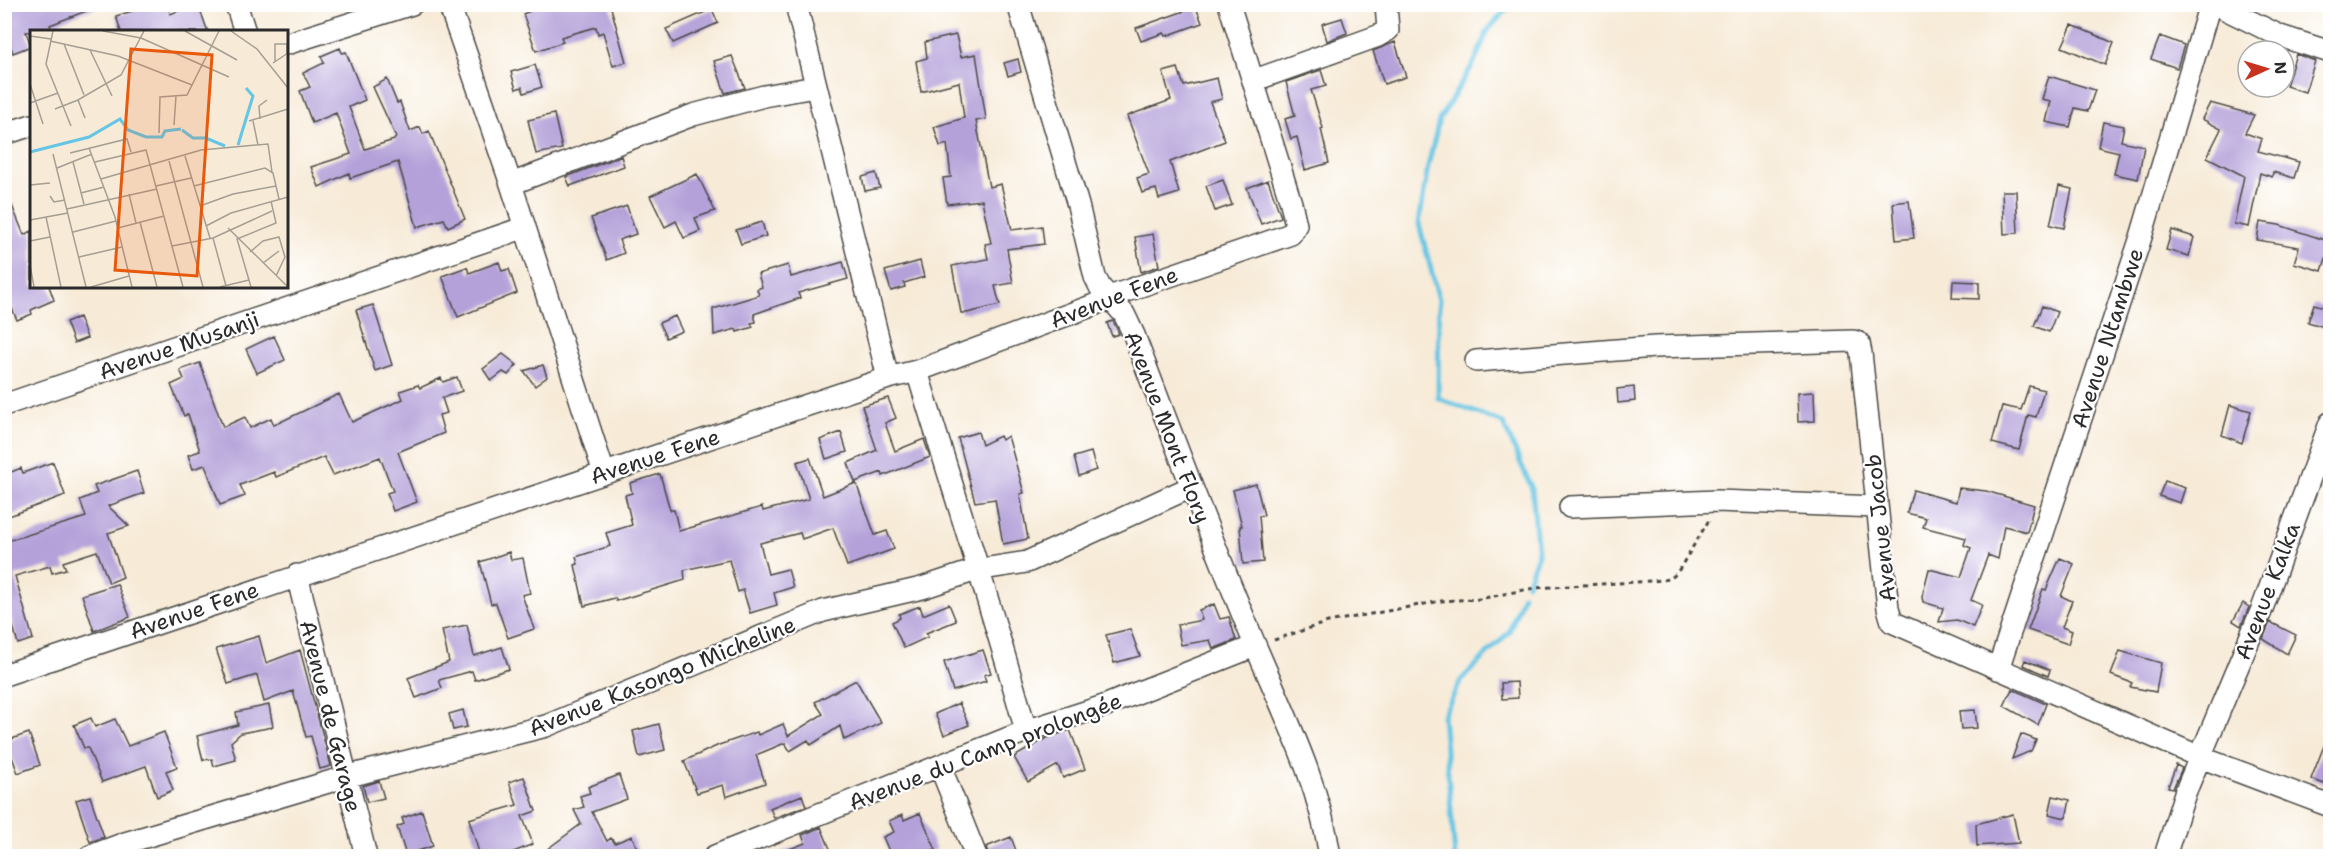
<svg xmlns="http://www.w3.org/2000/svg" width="2335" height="861" font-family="'Shantell Sans',sans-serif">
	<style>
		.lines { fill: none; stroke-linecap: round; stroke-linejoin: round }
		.stream { stroke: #65c5e4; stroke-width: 5 }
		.building { fill: #b4a1d9 }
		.minor-casing { stroke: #4a4845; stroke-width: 24 }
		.path { stroke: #4a4845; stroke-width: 3; stroke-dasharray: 4.5 4.5; stroke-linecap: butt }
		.minor { stroke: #fff; stroke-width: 21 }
		.labels { text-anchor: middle; stroke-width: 4.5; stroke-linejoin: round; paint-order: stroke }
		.street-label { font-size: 22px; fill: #2b2b2b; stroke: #fff }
		.inset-river { fill: none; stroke: #65c5e4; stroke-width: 3 }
		.inset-road { fill: none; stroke: #a59e93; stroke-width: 1.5 }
		.view { fill: #e8590c; fill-opacity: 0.15; stroke: #e8590c; stroke-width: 3 }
		.inset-edge { fill: none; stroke: #2b2b2b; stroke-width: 3 }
	</style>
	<rect width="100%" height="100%" fill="#fff"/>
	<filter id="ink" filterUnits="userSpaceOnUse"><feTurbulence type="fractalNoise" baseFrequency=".0167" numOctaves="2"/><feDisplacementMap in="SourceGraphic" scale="12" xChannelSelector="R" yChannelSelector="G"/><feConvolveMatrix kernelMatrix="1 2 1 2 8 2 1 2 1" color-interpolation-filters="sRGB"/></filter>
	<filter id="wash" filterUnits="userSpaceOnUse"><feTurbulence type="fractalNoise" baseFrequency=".008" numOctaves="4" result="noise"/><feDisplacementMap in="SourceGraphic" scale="24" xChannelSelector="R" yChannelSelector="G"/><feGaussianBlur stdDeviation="1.35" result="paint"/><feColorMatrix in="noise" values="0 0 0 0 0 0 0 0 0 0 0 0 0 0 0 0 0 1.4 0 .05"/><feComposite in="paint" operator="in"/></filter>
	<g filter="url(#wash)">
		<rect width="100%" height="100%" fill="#f7ebd8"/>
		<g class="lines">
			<path class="stream" d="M1511,4l-23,26 -13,31 -36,59 -11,46 -9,58 20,76 -1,98 65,25 29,66 6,65 -11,30
				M1455,856l-12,-140 18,-36 48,-48 14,-37"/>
		</g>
		<g id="blocks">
			<path class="building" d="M4,4h95v2l-49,19 2,7h-26l5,14 -18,7 -3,-8 -6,2z
				M155,4l2,5 11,-3 2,8 28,-10 10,28h-87l-5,-16z
				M528,4h82l16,58 -13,4 -10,-34 -5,2 -2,-7 -35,10 2,5 -27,9 -13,-37 7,-3z
				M1196,7l6,16 -36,13 -2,-3 -23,8 -5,-13z
				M712,9l6,14 -45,20 -7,-14z
				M1342,18l5,15 -20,8 -5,-17z
				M2072,25l42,18 -9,22 -43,-18z
				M956,35l5,22 15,-3 10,65 -10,2 13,66 12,-3 11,46 30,-4 2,18 -37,5 6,34 -18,3 5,19 -33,8h-6l-9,-47 36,-7 -3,-15 6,-1 -9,-43 -35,4 -4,-26 8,-1 -4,-33 -7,2 -6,-19 30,-9 -5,-36 -38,10 -5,-31 11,-3 -2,-16z
				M2160,36l24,9 -7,23 -26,-9z
				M1395,42l11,35 -22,7 -11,-33z
				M340,48l2,5 4,-1 19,48 -16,7 16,42 29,-9 2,-3 -23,-50 14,-8 10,24 3,-1 10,29 10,-4 3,7 6,-3 36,88 -17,8 -4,-8 -27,8 -19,-65 -48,16 -1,-5 -30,14 -8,-20 40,-13 -15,-41 -24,10 -12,-32 10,-4 -7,-14 21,-10 -3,-7z
				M2296,54l19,7 -10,31 -19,-6z
				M732,56l13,32 -20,5 -11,-32z
				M1018,59l3,13 -13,4 -4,-13z
				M535,65l7,22 -18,6 -2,-6 -6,2 -5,-17z
				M1178,68l6,18 33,-8 5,21 -12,3 15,39 -55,21 9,31 -20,6 -3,-10 -14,4 -5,-15 12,-4 -22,-58 44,-16 -8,-28z
				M1321,70l5,16 -15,4 12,38 -2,1 8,34 -24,7 -8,-33 -6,2 -6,-20 10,-3 -9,-34z
				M2049,76l46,14 -7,21 -13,-3 -5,19 -24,-5 5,-21 -9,-2z
				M2210,103l44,12 -9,18 17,6 -4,12 41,11 -5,16 -21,-6 -1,5 -12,-4 -11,54 -15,-3 10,-48 -37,-19 14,-28 -19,-10z
				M554,114l8,35 -26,5 -8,-34z
				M2103,122l21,4 -3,15 23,5 -6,33 -24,-5 5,-22 -21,-5z
				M621,156l3,10 -54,20 -4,-9z
				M876,173l4,15 -15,3 -3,-14z
				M697,174l18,37 -20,7 5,13 -16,7 -8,-17 -11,6 -15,-31z
				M1223,180l9,25 -17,6 -9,-25z
				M1268,180l13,37 -20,7 -14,-36z
				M4,186l20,49 8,-4v55h17l5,14 -23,10 1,4 -15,6 -13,-30z
				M2059,186l13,3 -8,39 -14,-3z
				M2002,191h14l2,42 -14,1z
				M1909,201l5,37 -18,2 -3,-37z
				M627,206l9,28 -17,6 5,13 -17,7 -16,-42z
				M762,222l4,14 -25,8 -5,-14z
				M2260,222l19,3 52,17v10h-3l-6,19 -28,-8 5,-16 -42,-7z
				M2172,230l22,7 -5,19 -23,-6z
				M1153,234l6,32 -18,6 -6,-35z
				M920,261l4,16 -20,6 1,4 -14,4 -6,-20z
				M499,262l3,9 7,-2 8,24 -59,24 -16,-41 25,-9 2,6z
				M843,262l5,17 -50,14 2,5 -46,16 2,8 -5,1 2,4 -16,5 -1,-3 -22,6 -1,-26 46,-14 -2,-6 5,-2 -4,-13 30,-9 3,12z
				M1953,281l26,1v17l-27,-1z
				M2314,304l17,5v20l-23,-7z
				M373,305l19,60 -17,6 -19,-61z
				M2042,306l15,6 -8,20 -15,-6z
				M675,316l7,15 -16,7 -7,-15z
				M79,317l8,21 -13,5 -8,-21z
				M1113,321l6,13 -7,2 -5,-13z
				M274,336l11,24 -28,13 -11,-24z
				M503,354l14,11 -9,10 -5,-3 -12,9 -8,-12z
				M200,363l23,64 22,-10 5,11 21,-10 3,7 65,-31 13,28 51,-23 -3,-8 18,-6 2,3 21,-10 2,4 14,-5 5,14 -20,7 5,15 -8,2 5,18 -46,19 19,50 -24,9 -6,-18 6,-2 -13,-34 -47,18 -9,-18 -48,20 -2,-5 -34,13 5,11 -25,9 -15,-40 -12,4 -5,-14 12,-4 -12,-37 -4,2 -13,-31 13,-6 -4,-9z
				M543,365l4,12 -12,9 -11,-15z
				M2029,386l15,4 -8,27 -8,-2 -9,35 -27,-7 10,-37 19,4z
				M1634,387l1,14 -17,2 -1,-14z
				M1814,392l1,29 -17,1 -1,-29z
				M888,398l8,20 -11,5 10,28 29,-12 6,18 -47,19 -1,-4 -27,10 -7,-19 29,-13 -15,-44z
				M2230,405l21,6 -9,32 -20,-8z
				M841,432l6,20 -21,7 -6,-19z
				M978,432l4,13 18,-9 2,4 6,-4 16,57 -4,1 8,45 -25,5 -8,-45 -20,3 -17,-64z
				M1091,452l5,18 -17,6 -5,-19z
				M810,458l13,38 33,-13 19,52 12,-4 7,18 -47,17 -14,-38 -31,11 -2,-6 -40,10 8,31 20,-5 5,18 -19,6 3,12 -27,8 -7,-23 -5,2 -9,-32 -45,10 1,10 -69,21 -1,-3 -31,8 -9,-41 3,-1 -2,-7 34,-11 -4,-13 26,-8 -7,-30 7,-2 -2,-10 30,-9 10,36h4l5,21 83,-24 1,4 46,-12 -12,-37z
				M53,462l12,33 -61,23v-43l17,-7 2,5z
				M137,471l7,22 -36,13 21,20 -21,7 15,44 -14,6 -12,-32 -34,11 3,7 -14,4 -2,-7 -35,10 18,63 -15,5 -14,-49v-53l82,-25 -6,-17 17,-7 -3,-7z
				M2165,481l20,7 -5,15 -21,-7z
				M1256,484l8,31 -5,1 4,46 -20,2 -3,-38h2l-9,-36z
				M1959,488l27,3 48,14 -7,27 -23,-6 -6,33 -10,-4 -17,45 11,5 -9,22 -16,-7 -18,2 4,-14 -20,-6 -1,-5 7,-28 32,8 10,-29 -7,-3 2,-7 -43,-11 3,-9 -19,-5 6,-23 43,12z
				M509,552l2,8 12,-2 7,35 -8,2 12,34 -26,9 -12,-35 -5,1 -11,-42z
				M2060,558l14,6 -13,32 11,5 -10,26 10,4 -4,13 -40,-14 15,-41 3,1z
				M117,584l13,33 -36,14 -12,-36z
				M2243,603l6,4 -8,19 -8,-5z
				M949,604l7,17 -30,12 2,4 -24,11 -12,-26 8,-4 -1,-4 21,-8 3,9z
				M1214,604l6,15 9,-2 7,23 -23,9 -3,-9 -29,5 -4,-20 25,-5 -3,-10z
				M2270,622l26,13 -9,19 -24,-15z
				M467,625l7,31 28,-9 7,22 -34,11 -3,-9 -33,9 3,8 -26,10 -8,-20 41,-16 -7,-32z
				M1130,629l10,27 -26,7 -8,-28z
				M259,636l7,27 34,-13 31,116 -11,3 -9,-33 -5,1 -13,-46 -29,11 -7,-27 -29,9 -12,-35z
				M983,650l8,23 -7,2 2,6 -33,10 -9,-29z
				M2120,651l41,12 -5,29 -26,-5 2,-4 -21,-8z
				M2025,660l25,10 -2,6 -25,-11z
				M856,680l25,43 -37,17 -4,-14 -29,19 -3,-5 -18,11 -5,-8 -29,12 9,28 -39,14 -3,-12 -26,8 -13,-32 35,-16 38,-13 1,3 25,-11 5,12 35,-22 -8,-12z
				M1517,682l1,16 -16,1 -1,-16z
				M2012,689l34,15 -8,21 -34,-19z
				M959,703l10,22 -25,10 -9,-21z
				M269,705l4,22 -32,6 -10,9 5,18 -22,6 -2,-7 -9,1 -6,-24 41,-11 -2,-13z
				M463,710l4,17 -14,3 -4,-16z
				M1975,710l2,18 -16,1 -2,-18z
				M91,718l4,9 20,-8 13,27 36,-14 13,35 -11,4 7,19 -16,7 -11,-31 -44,16 -14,-34h-4l-10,-23z
				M659,724l6,26 -26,7 -6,-26z
				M1070,730l15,39 -22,9 -5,-13 -30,17 -14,-25 33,-19z
				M29,733l11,32 -22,8 -12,-32z
				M2329,733l2,35 -7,16 -13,-5z
				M2021,734l15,6 -5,11 -19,8z
				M2176,765l6,3 -9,20 -5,-1z
				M619,775l8,24 -35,13 15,29 4,-3 4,5 17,-7 8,20h-102l43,-32 -7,-14 10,-3 -4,-11 10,-3 -2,-6z
				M524,777l12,34 -14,5 11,28 -22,9 2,3h-33l-11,-37 48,-14 -8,-23z
				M379,781l5,17 -17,4 -4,-16z
				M802,795l4,11 -32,12 -4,-10z
				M90,796l14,41 -14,5 -14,-42z
				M2053,796l17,4 -4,18 -17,-4z
				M422,811l11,35 -27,9 -9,-28 7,-3 -2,-6z
				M920,813l16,37 -16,6h-29l-8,-19 11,-5 -5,-11 13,-6 2,5z
				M2013,814l6,29 -42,3 -1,-22z
				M821,827l12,29h-61l33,-13 -3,-8z
				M1011,837l7,19h-29l-3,-9z"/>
		</g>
	</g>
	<g filter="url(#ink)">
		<use href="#blocks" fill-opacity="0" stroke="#4a4845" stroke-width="1.5"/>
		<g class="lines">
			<defs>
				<path id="minor" d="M236,4l9,28
					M449,4l62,180 93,289
					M796,4l92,374
					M1018,4l60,201 17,72 5,10 24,27 10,21c38,101 76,201 117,300 30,73 67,143 79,221
					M2215,4l65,32 50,16
					M286,44l126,-40
					M1255,80l123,-44 10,-6 -2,-26
					M4,134l28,-9
					M511,184l182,-69 71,-19 51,-9
					M1476,361l179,-14 198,-6 6,2 2,10 27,255 4,14 308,135 130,49
					M917,371c36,120 76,239 109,360
					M4,405l519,-177
					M1570,507l147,-6 160,6
					M297,575l69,281
					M1998,669l143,-432 69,-233
					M4,675l884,-297 29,-7 177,-66 15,-8 182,-63 5,-9 -5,-22 -62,-199
					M940,766l36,90
					M90,856l35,-13 220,-66 201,-51 277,-115 99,-23 54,-18 51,-8 164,-75
					M715,856l311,-125 78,-25 151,-60
					M2165,856l20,-63 77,-184 68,-186"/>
			</defs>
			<use href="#minor" class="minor-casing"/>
			<path class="path" d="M1274,640l54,-18 113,-21 38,-2 55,-11 118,-7 18,-2 7,-6 32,-53"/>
			<use href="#minor" class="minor"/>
		</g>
	</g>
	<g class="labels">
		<g class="street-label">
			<text transform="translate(1114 297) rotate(-21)" y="8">Avenue Fene</text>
			<text transform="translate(2107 338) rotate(-72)" y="8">Avenue Ntambwe</text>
			<text transform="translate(179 345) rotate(-19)" y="8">Avenue Musanji</text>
			<text transform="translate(1168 427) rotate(69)" y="8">Avenue Mont Flory</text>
			<text transform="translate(655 456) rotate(-18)" y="8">Avenue Fene</text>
			<text transform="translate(1880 528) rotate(-96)" y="8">Avenue Jacob</text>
			<text transform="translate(2267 591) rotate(-69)" y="8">Avenue Kalka</text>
			<text transform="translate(194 610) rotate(-19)" y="8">Avenue Fene</text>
			<text transform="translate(662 676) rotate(-22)" y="8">Avenue Kasongo Micheline</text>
			<text transform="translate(331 716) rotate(76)" y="8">Avenue de Garage</text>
			<text transform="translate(985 751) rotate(-21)" y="8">Avenue du Camp prolongée</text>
		</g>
	</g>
	<g transform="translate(30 30)">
		<rect width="258" height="258" fill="#f7ebd8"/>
		<path class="inset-river" d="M152,100l11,8h13l19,8M208,115l15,-49 -7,-8M0,122l59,-15 31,-18 8,11 18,7h16l3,-6 16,-2"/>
		<path class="inset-road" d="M23,1l-7,33 25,62M73,1l38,7 88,39M155,1l52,29M201,1l26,18 31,39M0,6l21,3M20,11l68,15 74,29M34,14l20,51M60,20l22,46M245,31v-17h12v9M243,33l15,-10M0,54l13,40M48,70l7,18M0,73l28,-10M25,79l23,-9 43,-25 23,-44M230,89l-1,-13 8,-6M219,91l39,-12M223,91l5,24M144,95l2,-29M129,103l1,-36 27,-2 32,-64M59,118l26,69 17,70M40,123l57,-14 4,13M23,124l33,133M155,126l25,82M139,131l34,126M43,132l11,42M65,132l51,-12 37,137M27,138l35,-14M71,149l100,-29 67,-6 4,28M0,155l20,-2M126,156l35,-8M164,156l71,-18 8,5 6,26M51,163l23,-6M99,164l7,29M20,166l4,6 11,-2M170,176l33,-12 43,-8M37,179l90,-20M16,187l15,70M0,190l38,-7M110,192l17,65M176,196l25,-13 57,-16M88,198l46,-12M198,198l60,59M43,202l43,-11M183,208l13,48M0,211l20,-4M142,216l41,-8 59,-27M220,222l13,-11 16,-4 6,20 -9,19M49,227l43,-10M233,233l16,-12M0,235l4,22M61,257l38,-11M190,257l29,-7M221,257l-14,-48 39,-16 -5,-22"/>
		<path class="view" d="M101,19l81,6 -15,221 -82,-6z"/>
		<rect width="258" height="258" class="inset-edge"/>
	</g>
	<rect width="2335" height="861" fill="none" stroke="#fff" stroke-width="24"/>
	<g transform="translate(2266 69) rotate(86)"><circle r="28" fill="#ffffff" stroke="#aaaaaa" stroke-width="1.5"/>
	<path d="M0-4.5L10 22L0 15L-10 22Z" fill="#c8321e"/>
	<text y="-9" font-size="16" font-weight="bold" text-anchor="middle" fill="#2b2b2b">N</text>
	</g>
</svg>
